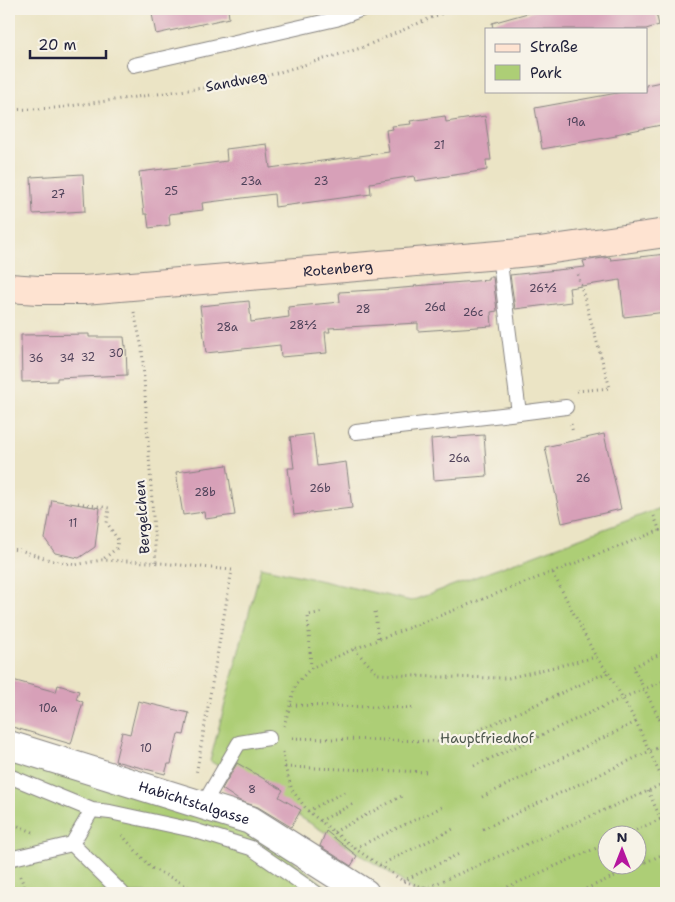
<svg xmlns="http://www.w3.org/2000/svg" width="675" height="902" font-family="'Shantell Sans',sans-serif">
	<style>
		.green { fill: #adce76; stroke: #687858; fill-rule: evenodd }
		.building { fill: #d7a0b8 }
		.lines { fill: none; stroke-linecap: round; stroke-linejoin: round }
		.lane-casing { stroke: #868380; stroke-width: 16 }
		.street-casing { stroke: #868380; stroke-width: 30 }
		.secondary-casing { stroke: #868380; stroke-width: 30 }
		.path { stroke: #868380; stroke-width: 3; stroke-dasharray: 1 4; stroke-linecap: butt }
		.lane { stroke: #fff; stroke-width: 14 }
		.street { stroke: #fff; stroke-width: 28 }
		.secondary { stroke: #fee3d1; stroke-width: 28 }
		.labels { text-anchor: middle; stroke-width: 4.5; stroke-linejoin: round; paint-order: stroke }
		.number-label { font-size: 11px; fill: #4f425a }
		.street-label { font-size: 14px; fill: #22223b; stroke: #f7f3e8 }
		.park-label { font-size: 14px; fill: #4c564d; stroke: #f7f3e8 }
	</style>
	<rect width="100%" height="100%" fill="#f7f3e8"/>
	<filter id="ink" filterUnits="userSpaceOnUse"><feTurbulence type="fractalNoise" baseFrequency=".02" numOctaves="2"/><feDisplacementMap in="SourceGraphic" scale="10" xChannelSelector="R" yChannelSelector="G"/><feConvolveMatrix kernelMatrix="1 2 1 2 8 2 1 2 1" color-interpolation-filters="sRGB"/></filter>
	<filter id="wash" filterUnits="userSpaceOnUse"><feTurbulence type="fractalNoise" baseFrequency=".0096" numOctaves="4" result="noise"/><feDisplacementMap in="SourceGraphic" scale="20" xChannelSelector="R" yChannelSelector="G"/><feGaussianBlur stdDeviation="1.12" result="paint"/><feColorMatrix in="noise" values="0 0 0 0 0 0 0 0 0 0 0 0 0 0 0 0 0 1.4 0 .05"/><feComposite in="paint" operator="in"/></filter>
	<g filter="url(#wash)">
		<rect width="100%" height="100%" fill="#ebe4c5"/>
		<path class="green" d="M666,506v387h-250l-21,-17 -185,-115 51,-194 150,34zM608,834h30v30h-30z
			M9,757l241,71 85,65h-326z"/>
		<g id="blocks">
			<path class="building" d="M151,9h77l1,9 -73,16z
				M542,9h113l4,16 -13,4h-153l-1,-6z
				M666,81v43l-50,10v2l-74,13 -7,-41 93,-17h18v-6z
				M445,116l1,6 39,-6 6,44h-5l1,10 -72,11 -1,-5 -44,7 1,11 -96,13 -1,-13 -72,9 1,7 -34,4 1,11 -21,3 -2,-14h-3l-5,-42 88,-11 -1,-12 41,-5 3,24 119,-16 -3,-22 7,-1 -1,-3 19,-2 -1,-3z
				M83,174l2,37 -52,3 -2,-37z
				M666,254v58l-42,5 -4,-37 -51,8 2,14 -56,7 -5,-34 75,-8 -2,-6 27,-4 1,3z
				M488,277h5l4,34 -6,1 1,14 -74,5v-8l-89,5 1,4h-5l2,21 -46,4 -1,-12 -74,8 -6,-47 49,-5 2,21 38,-5 -1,-10 52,-5 -1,-10 52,-3 24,-2 -1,-1 74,-6z
				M89,334v3h35l1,9 1,-1 1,30 -70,3v3l-35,1 -1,-47z
				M313,434l4,32 29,-4 6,46 -58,7 -6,-47h6l-4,-31z
				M604,434l17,75 -59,14 -17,-76z
				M484,435l3,41 -53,4 -3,-41z
				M227,465l8,50 -30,4 -1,-7 -21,3 -7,-43z
				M52,500l48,8 -5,39 -16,11 -24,-5 -10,-14z
				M9,679l47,13 2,-7 21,6 -3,8 7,3 -12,42 -62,-18z
				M138,701l51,12 -5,22 -6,-1 -7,30h-3l-3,10 -50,-13 7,-29 8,2z
				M237,763l46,27 -4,7 22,13 -10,17 -33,-20 -18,-6 -18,-12z
				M326,831l31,25 -6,10 -31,-20z"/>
		</g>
	</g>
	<g filter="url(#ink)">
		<use href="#blocks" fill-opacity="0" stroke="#868380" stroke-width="1"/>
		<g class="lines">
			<defs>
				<path id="lane" d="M134,65l202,-46 26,-10
					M519,413l47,-6
					M356,432l163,-19 -20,-158
					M9,776l83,34 18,2 83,18 58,18 65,45
					M203,805l36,-62 30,-5
					M72,844l50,49
					M9,859l63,-15 20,-34"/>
				<g id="street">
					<path id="s1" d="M9,745l241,75 115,73"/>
				</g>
				<g id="secondary">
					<path id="s2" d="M9,288l29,2h46l415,-35 40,-4 127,-18"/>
				</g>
			</defs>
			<use href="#lane" class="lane-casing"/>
			<use href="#street" class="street-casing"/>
			<use href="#secondary" class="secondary-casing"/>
			<path class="path" d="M9,110l46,-2 191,-26 115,-34 91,-39
				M134,312l8,36 14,215
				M577,391l33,-3 -33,-116
				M571,424l2,9
				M78,503l31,5 -2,15 11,17 -1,8 -15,12
				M654,516l6,15
				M9,549l11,1 30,10 25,5 27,-5 48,2 82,8 -36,205
				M553,573l43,84 12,15 28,50 28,61
				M375,612l3,28
				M354,649l24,25 58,3 72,1 88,-21
				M666,651l-33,16 26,51 7,22
				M311,668l-3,-53 16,-3
				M291,705l122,3
				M659,718l7,-4
				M284,726l12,-42 15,-16 43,-19 312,-121
				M287,738l147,3 14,3 160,-72
				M283,752l2,15 7,23 16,21 46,37 49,33 23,7 4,5
				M474,766l148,-68 44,-18
				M285,767l144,5
				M648,791l18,39
				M482,797l154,-75
				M308,811l36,-19
				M320,821l35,-18
				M9,822l26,11
				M483,829l167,-78 16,-6
				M334,832l68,-36
				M627,834l34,-15
				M122,835l29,33 35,17 10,8
				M355,848l89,-42
				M380,865l73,-36
				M20,876l7,17
				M403,881l58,-28
				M416,893l10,-5 222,-97 18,-9
				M494,893l114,-50
				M577,893l89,-40
				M663,893l3,-2"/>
			<use href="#lane" class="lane"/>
			<use href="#street" class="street"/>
			<use href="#secondary" class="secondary"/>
		</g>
	</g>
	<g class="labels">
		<g class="number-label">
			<text x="576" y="126">19a</text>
			<text x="439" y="149">21</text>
			<text x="251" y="185">23a</text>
			<text x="321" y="185">23</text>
			<text x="171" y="195">25</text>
			<text x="58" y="198">27</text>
			<text x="543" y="292">26½</text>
			<text x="435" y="311">26d</text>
			<text x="363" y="313">28</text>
			<text x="473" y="316">26c</text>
			<text x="303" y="329">28½</text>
			<text x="227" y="331">28a</text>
			<text x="116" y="357">30</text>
			<text x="88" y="361">32</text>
			<text x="36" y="362">36</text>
			<text x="67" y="362">34</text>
			<text x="459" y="462">26a</text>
			<text x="583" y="482">26</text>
			<text x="320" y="492">26b</text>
			<text x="205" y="496">28b</text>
			<text x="73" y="527">11</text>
			<text x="48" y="712">10a</text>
			<text x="146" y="752">10</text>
			<text x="252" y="793">8</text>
		</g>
		<g class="street-label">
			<text transform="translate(236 81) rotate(-11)" y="5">Sandweg</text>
			<text dy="5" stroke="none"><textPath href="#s2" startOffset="330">Rotenberg</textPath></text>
			<text transform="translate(142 517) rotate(-94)" y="5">Bergelchen</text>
			<text dy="5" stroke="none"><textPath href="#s1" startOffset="194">Habichtstalgasse</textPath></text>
		</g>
		<g class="park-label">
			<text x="487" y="743">Hauptfriedhof</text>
		</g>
	</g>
	<rect width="675" height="902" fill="none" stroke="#f7f3e8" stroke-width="30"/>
	<rect x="485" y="28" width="162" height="65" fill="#f7f3e8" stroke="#a29fa3"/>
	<rect x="495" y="44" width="25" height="8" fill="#fee3d1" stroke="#a29fa3"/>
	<text x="530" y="52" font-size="15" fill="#22223b">Straße</text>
	<rect x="495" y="65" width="25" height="15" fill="#adce76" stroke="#a29fa3"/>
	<text x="530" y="78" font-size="15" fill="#22223b">Park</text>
	<g transform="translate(622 850)"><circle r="24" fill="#f7f3e8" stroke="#a29fa3"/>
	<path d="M0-4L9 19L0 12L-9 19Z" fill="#b5179e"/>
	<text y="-8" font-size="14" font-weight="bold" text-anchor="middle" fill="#22223b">N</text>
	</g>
	<path d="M30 50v8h76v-8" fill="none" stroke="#22223b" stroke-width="2.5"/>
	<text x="38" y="50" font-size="15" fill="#22223b" stroke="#f7f3e8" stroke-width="4" paint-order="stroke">20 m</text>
</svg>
